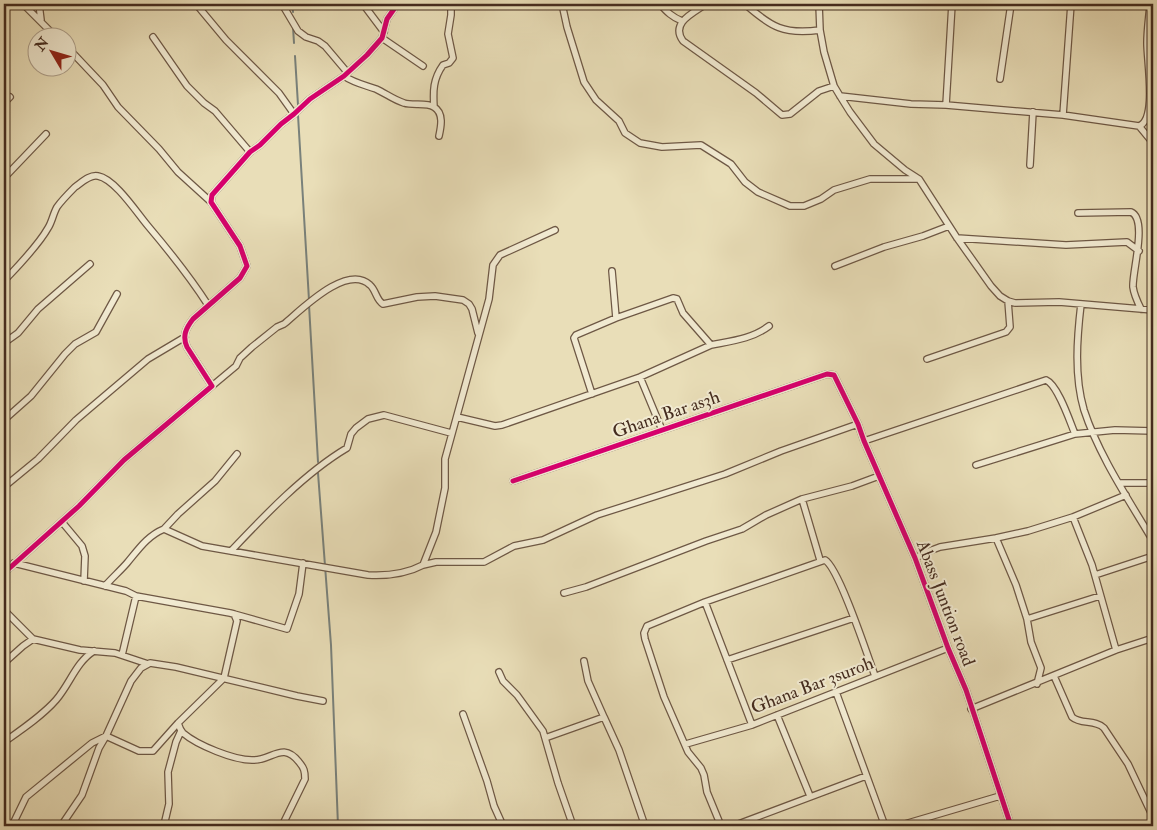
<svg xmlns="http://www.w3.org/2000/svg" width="1157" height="830" font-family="'IM FELL Double Pica',serif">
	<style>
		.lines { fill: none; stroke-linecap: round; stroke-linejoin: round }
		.stream { stroke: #79817b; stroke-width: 2 }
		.minor-casing { stroke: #6e5845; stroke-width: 8 }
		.minor { stroke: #f1ead1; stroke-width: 5.5 }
		.cycleway-casing { stroke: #f1ead1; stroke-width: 8 }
		.cycleway { stroke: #d6006c; stroke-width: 5 }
		.labels { text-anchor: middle; stroke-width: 4; stroke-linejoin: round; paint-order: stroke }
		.street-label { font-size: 18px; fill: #452c1f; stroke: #f1ead1 }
	</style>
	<rect width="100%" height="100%" fill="#e9deb8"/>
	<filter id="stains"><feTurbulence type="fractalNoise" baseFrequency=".004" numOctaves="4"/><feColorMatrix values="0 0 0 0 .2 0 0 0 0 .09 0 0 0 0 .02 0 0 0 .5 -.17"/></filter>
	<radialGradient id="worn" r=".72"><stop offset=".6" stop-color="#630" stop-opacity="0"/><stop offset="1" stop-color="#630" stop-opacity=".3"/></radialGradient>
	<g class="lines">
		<path class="stream" d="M292,4l1,8
			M293,27l1,16
			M295,56l3,49
			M298,115l11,185
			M309,305l9,157
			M318,473l13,172 7,181"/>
		<defs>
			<path id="minor" d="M23,4l34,34
				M39,4l2,16
				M196,4l30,36 53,53 15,21
				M282,4l16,27 8,6 12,4 7,5 22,26
				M363,4l21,28
				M562,4l5,23 17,55 12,18 23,21 6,12 15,10 22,4 39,-2 30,19 14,18 13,10 32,14h14l17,-7 13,-9 36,-11h48
				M660,4c7,8 12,13 22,17
				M706,4c-13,9 -36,19 -23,37l73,52 26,22 8,-1 29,-23 15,-5
				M745,4c26,23 39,31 75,26
				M819,4l1,26 4,22 10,34 6,10 10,16 24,32 31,26 14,9 38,59 34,48 9,10 8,5 7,2 44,-1 94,8
				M153,37l34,49 17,17 11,8 35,41
				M382,38l41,28
				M68,48l35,37 15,22 41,42 19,23 33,30
				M344,76c10,7 21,9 32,13 9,4 18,11 28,14 9,3 22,-1 30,4 10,6 7,20 5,29
				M1000,79l11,-75
				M840,96l71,8 35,1 117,10 76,11c18,-6 8,-64 8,-83 0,-13 2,-26 3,-39
				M4,103l6,-6
				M946,105l6,-101
				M434,107c-1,-16 -1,-28 9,-42l6,-2 4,-5 -5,-24 3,-19v-11
				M1063,115l8,-111
				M1139,126l14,17
				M1030,165l3,-53
				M4,178l42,-44
				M1078,213l53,-1c17,7 1,60 2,75 1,8 4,14 8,22
				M957,238l109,7 61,-3 12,9
				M835,266l49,-19 39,-11 26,-10
				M612,271l4,47
				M4,281c14,-15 34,-35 44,-53 4,-6 5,-14 9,-21 5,-7 12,-14 18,-20 6,-4 15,-13 23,-11 17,3 39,37 50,50 22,26 42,51 60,79
				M1081,304c-4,34 -7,72 3,106 15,46 45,90 69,131
				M4,343l14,-10 20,-24 52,-45
				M711,345c20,-4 41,-6 58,-19
				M927,359l79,-27 4,-5 -2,-26
				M640,377l22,53
				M212,386l24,-20 4,-8 12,-11 25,-20 7,-3c17,-14 63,-61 86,-39 6,5 6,15 13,19l34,-7 18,-1 28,4 6,4 3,5 6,24
				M457,417l38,9 7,-1 138,-48 71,-32 -28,-32 -6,-14 -4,-1 -57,20 -40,17 -2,3 18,56
				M4,420l27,-24 34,-42 10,-10 21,-12 21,-38
				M864,441l182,-61c12,5 24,42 29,54l40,-4 38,1
				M976,465l99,-31
				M513,481l314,-107 7,1 24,49 6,17 51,117 33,90 18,42 45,136
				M1120,483h33
				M4,487l34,-28 38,-39 72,-61 37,-22
				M802,499l18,61
				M62,522l20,24 3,10 -1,25
				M164,529l14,-15 37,-33 22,-27
				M996,538l32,-7 45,-14
				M231,551c34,-36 74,-78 116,-103l4,-14 5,-6 12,-9 16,-4 67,18
				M915,558l17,-8 8,-3 56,-9 20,47 11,34 4,23 10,26 -4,16
				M14,563l112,28 10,5 94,17 4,1 3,7 -13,57 -46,45 -25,28h-14l-33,-15 -7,12 -17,47 -21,31
				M423,565l13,-3h48l30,-16 29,-6 54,-25 128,-41 56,-23 77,-27
				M4,573l75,-67 45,-46 88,-74 -25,-39c-5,-11 -1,-19 6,-28l47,-41 7,-12 -7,-20 -29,-44 1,-7 38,-43 10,-7 21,-21 13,-10 16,-15 34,-23 23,-21 15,-17 5,-19 7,-10
				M1095,575l58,-19
				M105,586c7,-8 15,-15 22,-23 11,-13 20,-27 37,-34l38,17 166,29c19,1 38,-1 55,-10l13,-33 9,-44v-29l44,-160 4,-34 7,-10 55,-25
				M564,593l22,-6 120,-46 36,-12 24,-14 36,-16 50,-13 27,-10
				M705,602l47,123
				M4,610l29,29
				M234,614l53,15 12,-35 4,-31
				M1027,619l73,-23
				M1150,639l3,9
				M1116,650l-24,-85 -19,-48 53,-22
				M122,655l14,-59
				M727,660l127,-42
				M584,661l4,20 16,36
				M4,663l19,-17 10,-7 47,11 35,3 33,11
				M499,672l4,9 14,14 26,36 2,7
				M1054,676l18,41c9,8 23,2 32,11l24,36 25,53
				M836,692l49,134
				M971,709l145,-59 37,-12
				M463,714l24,67 7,25 9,20
				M777,715l33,81
				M178,723c1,3 2,7 5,10 14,12 52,28 71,27 18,0 29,-19 45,2 5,6 6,9 6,17l-23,47
				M4,742c17,-12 38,-26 52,-42 14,-16 20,-38 38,-49
				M686,744l66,-19 196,-77
				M12,826l14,-29 66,-54 14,-7 25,-55 10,-13 9,-5 26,4 121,29 26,5
				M166,826l-1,-5 4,-17 -1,-32 8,-30 5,-11
				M573,826l-15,-43 -13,-45 59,-21 15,33 26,76
				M721,826l-14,-34 -3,-17 -3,-7 -13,-16 -24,-55 -19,-58 -1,-6 3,-7 58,-24 120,-42c14,8 43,97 50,116
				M733,826l133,-50
				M898,826l102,-30"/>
		</defs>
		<use href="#minor" class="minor-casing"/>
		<use href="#minor" class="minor"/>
		<defs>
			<path id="cycleway" d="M513,481l314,-107 7,1 24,49 6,17 51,117 33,90 18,42 45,136
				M4,573l75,-67 45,-46 88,-74 -25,-39c-5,-11 -1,-19 6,-28l47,-41 7,-12 -7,-20 -29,-44 1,-7 38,-43 10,-7 21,-21 13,-10 16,-15 34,-23 23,-21 15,-17 5,-19 7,-10"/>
		</defs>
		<use href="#cycleway" class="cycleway-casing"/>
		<use href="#cycleway" class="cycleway"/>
	</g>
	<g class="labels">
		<g class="street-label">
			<text transform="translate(666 414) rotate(-19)" y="6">Ghana Bar as3h</text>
			<text transform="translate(946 603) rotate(69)" y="6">Abass Juntion road</text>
			<text transform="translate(812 685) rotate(-21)" y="6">Ghana Bar 3suroh</text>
		</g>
	</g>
	<rect width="1157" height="830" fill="none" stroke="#e9deb8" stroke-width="20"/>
	<rect x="5" y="5" width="1147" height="820" fill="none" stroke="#452c1f" stroke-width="2.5"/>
	<rect x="10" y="10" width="1137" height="810" fill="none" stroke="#452c1f"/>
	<g transform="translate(52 52) rotate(308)"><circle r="24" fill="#f1ead1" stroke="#ac9e8a"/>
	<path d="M0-4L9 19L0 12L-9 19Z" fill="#8f2418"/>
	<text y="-8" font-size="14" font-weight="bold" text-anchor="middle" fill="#452c1f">N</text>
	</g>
	<rect width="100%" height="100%" filter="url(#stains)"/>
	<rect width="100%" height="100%" fill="url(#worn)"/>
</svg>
